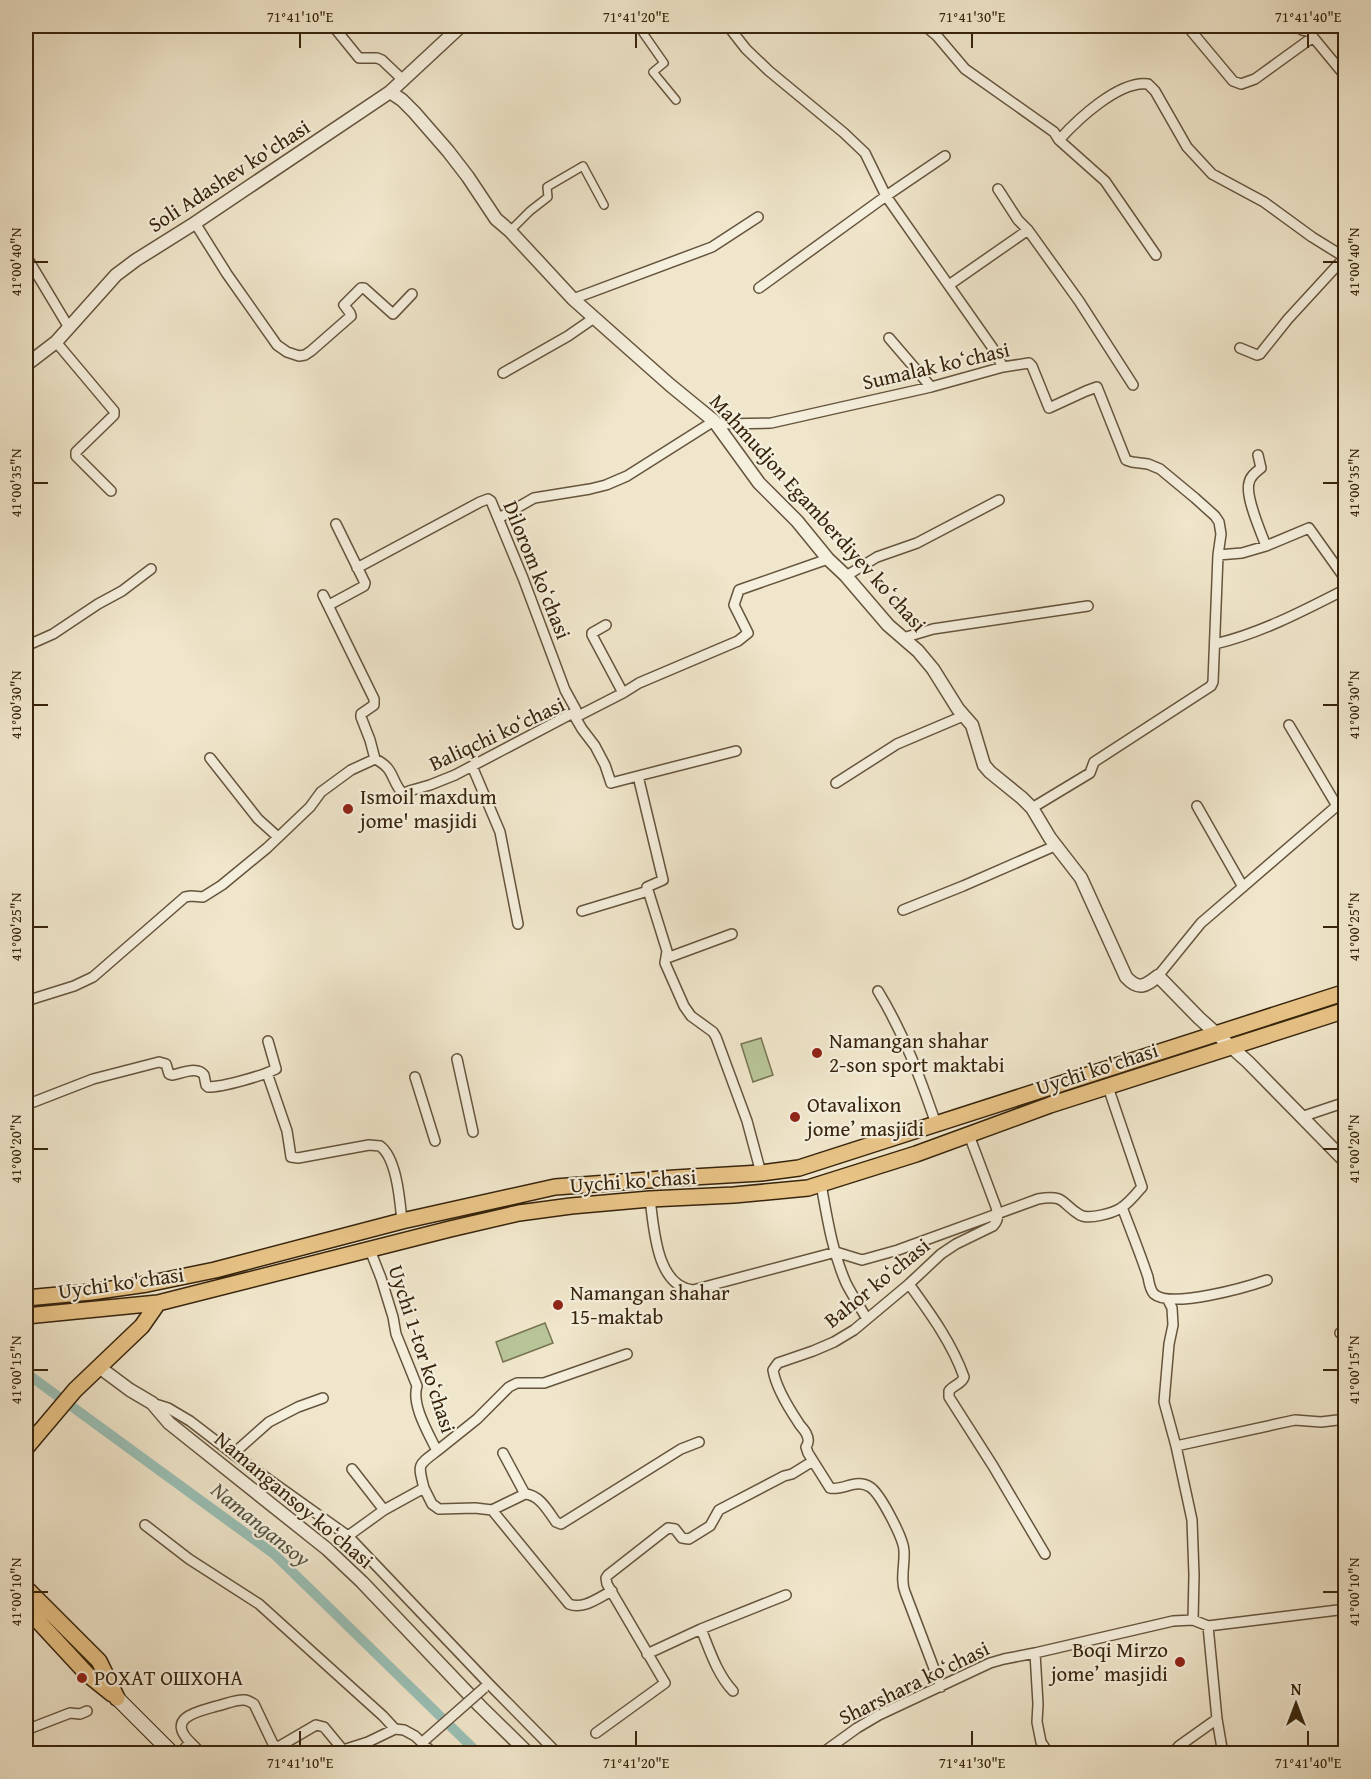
<svg xmlns="http://www.w3.org/2000/svg" width="1371" height="1779" font-family="'Gentium Book Plus',serif">
	<style>
		.green { fill: #b8c598; stroke: #787452; stroke-width: 1.5 }
		.lines { fill: none; stroke-linecap: round; stroke-linejoin: round }
		.canal { stroke: #9ac0b6; stroke-width: 10 }
		.pedestrian-casing { stroke: #65543c; stroke-width: 10 }
		.minor-casing { stroke: #65543c; stroke-width: 12 }
		.tertiary-casing { stroke: #65543c; stroke-width: 15 }
		.secondary-casing { stroke: #37240c; stroke-width: 16 }
		.primary-casing { stroke: #37240c; stroke-width: 18 }
		.pedestrian { stroke: #f5efdd; stroke-width: 7 }
		.minor { stroke: #f5efdd; stroke-width: 9 }
		.tertiary { stroke: #f5efdd; stroke-width: 12 }
		.secondary { stroke: #f5efdd; stroke-width: 14 }
		.primary { stroke: #e8c386; stroke-width: 15 }
		.minor-bridge-casing { stroke: #65543c; stroke-width: 12; stroke-linecap: butt }
		.minor-bridge { stroke: #f5efdd; stroke-width: 9 }
		.ticks { fill: none; stroke: #37240c; stroke-width: 2 }
		.poi-dot { fill: #8f2418; stroke: #f5efdd; stroke-width: 2 }
		.labels { text-anchor: middle; stroke-width: 4.5; stroke-linejoin: round; paint-order: stroke }
		.street-label { font-size: 21px; fill: #37240c; stroke: #f5efdd }
		.poi-label { font-size: 21px; fill: #37240c; stroke: #f5efdd; text-anchor: start }
		.water-label { font-size: 22px; font-style: italic; fill: #55533f; stroke: #f5efdd }
		.neatline { fill: none; stroke: #37240c; stroke-width: 2 }
		.ticks-label { font-size: 15px; text-anchor: middle; fill: #37240c }
	</style>
	<rect width="100%" height="100%" fill="#f0e6cb"/>
	<filter id="stains"><feTurbulence type="fractalNoise" baseFrequency=".00333" numOctaves="4"/><feColorMatrix values="0 0 0 0 .2 0 0 0 0 .09 0 0 0 0 .02 0 0 0 .5 -.17"/></filter>
	<radialGradient id="worn" r=".72"><stop offset=".6" stop-color="#630" stop-opacity="0"/><stop offset="1" stop-color="#630" stop-opacity=".3"/></radialGradient>
	<path class="green" d="M761,1038l12,37 -20,7 -12,-38z
		M545,1323l8,20 -50,19 -7,-20z"/>
	<g class="lines">
		<path class="canal" d="M26,1373l248,181 205,200"/>
		<defs>
			<path id="pedestrian" d="M649,26l-8,4 23,33 -11,9 23,28
				M510,231l20,-20 18,-14 -1,-10 36,-21 21,39"/>
			<path id="minor" d="M333,26l26,32h18l5,2 21,20
				M728,26l18,23 23,22 75,62 21,20 21,43 106,151 11,20
				M925,26l12,10 28,33 89,63 5,8c18,-20 60,-60 89,-56l7,7 32,56 25,27 52,28 48,35 34,21
				M1187,26l46,55 8,3 14,-5 58,-42
				M1299,26l3,4 6,1 38,46
				M1059,140l46,41 51,74
				M998,189l20,31 10,10 51,71 54,84
				M195,223l32,51 50,71 10,7 12,4 6,-1 6,-4 40,-35 -1,-3 -6,-8 17,-17h3l29,26 19,-20
				M26,256l42,70
				M949,285l79,-55
				M759,288l127,-92 59,-40
				M573,299l139,-52 46,-30
				M889,338l42,49
				M56,342l58,69v4l-38,37v4l35,35
				M1240,348l17,7 3,-1 28,-35 57,-62
				M503,373l65,-37 26,-18
				M1258,455l3,13c-5,4 -11,8 -12,15 -4,14 12,49 17,63
				M499,518l35,-20 56,-9 16,-4 21,-9 87,-55 7,3 50,-1 160,-36 72,-20 26,-4 3,3 17,42 37,-17 11,-4 29,73 6,2 16,2 12,5 35,29 20,18 4,6 2,12 -3,21 -5,127 -2,4 -117,76 -4,11 -58,35
				M1218,555l24,-2 24,-7 43,-18 37,52
				M357,568l123,-66 8,-3 3,2 32,77 42,112 11,20 -1,7 7,12 13,17 10,19 6,18 27,-7 25,104 -16,7 20,64 -2,12 19,43 7,10 22,16 3,5 31,84 14,52
				M846,576l31,-19 40,-14 82,-43
				M323,595l51,104v6l-13,9v3l9,23 5,19
				M329,605l35,-19 1,-3 -29,-59
				M606,625l-14,8v2l31,58
				M903,638l30,-9 155,-23
				M1215,644c46,-11 88,-33 131,-55
				M26,646l27,-12 45,-30 24,-13 29,-22
				M1289,725l48,81
				M210,758l48,61 20,18
				M472,766l28,66 18,92
				M638,776l98,-25
				M836,783l61,-39 66,-28
				M1197,806l46,81
				M26,807l2,-1
				M903,910l60,-24 94,-41
				M582,911l66,-20
				M667,958l65,-24
				M1158,976l43,-53 145,-125
				M878,991c26,43 42,86 58,133
				M26,1001l48,-15 19,-9 92,-80 6,-1 12,1 19,-12 45,-37 43,-41 11,-15 30,-22 24,-11c21,10 15,22 29,36l5,-4 21,-6 25,-10 116,-61 9,1 43,-22 16,-10 99,-42 10,-8 -14,-28 5,-15 89,-31
				M457,1059l16,73
				M267,1073l20,58 4,26 7,1 71,-13 11,1c17,12 20,56 22,75
				M415,1077l20,64
				M26,1105l67,-26 66,-17 7,2 3,10 3,1c11,-2 25,-9 32,0l2,10 2,2c15,0 54,-11 68,-18l-8,-28
				M1301,1117l45,-15
				M821,1184c6,33 11,67 25,99 6,12 14,24 21,36
				M650,1199c4,29 6,87 43,91l143,-38 26,8 36,-10 140,-51c28,-5 23,5 42,16 9,5 33,-2 41,-7 8,-5 15,-14 21,-21l-34,-100
				M1122,1207c9,24 18,46 26,70 1,6 2,13 6,17 17,15 93,-7 113,-14
				M370,1250l11,28 12,39 3,17 21,52c-6,19 12,48 20,65 -20,15 -19,13 -13,37
				M909,1284c21,29 43,59 55,93 -2,7 -11,8 -15,14v6l44,69 52,88
				M1168,1300l4,8 1,17 -4,19 -5,58 12,44 16,74 2,55 -1,45
				M1340,1333h6
				M152,1403l16,5 22,13 43,33 115,82 141,148 69,70
				M1176,1446l119,-26 26,2 25,-3
				M437,1451l40,-32 32,-32 8,-4h27l83,-29
				M503,1453l22,41
				M233,1454l36,-32 29,-15 25,-9
				M352,1469l32,41
				M492,1510l33,-16c15,1 23,17 31,28l5,2 120,-75 18,-7
				M145,1525l44,34 70,45 124,112 12,13
				M348,1536l36,-26 40,-22 8,16 7,5 36,-1 17,2 77,94c15,6 30,-7 43,-13
				M1208,1626l9,93 6,35
				M701,1629c9,22 16,45 32,62
				M1035,1653l3,51 -1,18 4,20 8,12
				M647,1654l54,-25 85,-34
				M941,1687c-12,-31 -24,-63 -36,-95 -5,-12 0,-28 -1,-41 0,-12 -24,-58 -34,-64 -14,-9 -27,4 -40,1l-22,-35 -2,-6c3,-5 3,-8 0,-14 -2,-4 -6,-7 -8,-11 -10,-15 -22,-34 -25,-52l5,-7 35,-12 21,-9 20,-12 55,-46 32,-30 15,-10 37,-18c6,-6 5,-11 3,-19l-27,-72
				M26,1730l44,-17 10,1 7,-3
				M596,1733l69,-50 -58,-99 -1,-6 2,-3 60,-47 7,1 7,9 7,1 21,-13 9,-16 65,-34 8,-2 21,-13
				M190,1742l12,12
				M180,1754l10,-12c-25,-25 10,-31 27,-36 9,-2 19,-7 28,-6 5,1 5,2 9,4l20,42h6l36,-21 8,2 19,23 25,-8 27,-13 9,1 11,6 19,18
				M821,1754l36,-26 22,-13 111,-52 14,-4 31,-6 138,-32 20,-1 15,6 138,-17
				M1172,1754l7,-8 38,-27"/>
			<path id="tertiary" d="M390,92l12,8 12,12 34,39 20,26 28,42 14,12 63,68 97,86 44,36 45,62 38,38 31,38 18,17 42,49 30,26 15,18 25,40 14,16 12,40 6,7 32,26 10,10 18,30 31,40 45,99c13,14 19,9 32,-1l41,42 49,44 98,100
				M26,365l30,-23 60,-67 20,-15 59,-37 195,-131 71,-66
				M99,1367l31,23 22,13 17,20 158,126 35,33 118,124 49,48"/>
			<path id="secondary" d="M117,1698l56,56"/>
			<path id="primary" d="M26,1298l65,-6 56,-8 68,-14 187,-49 153,-34 120,-9 86,-5 38,-5 547,-176
				M26,1316l132,-13 292,-74 69,-16 52,-7 79,-7 84,-4 74,-7 108,-34 134,-49 296,-95
				M26,1448l49,-58 67,-64 16,-23
				M26,1588l73,73 18,37
				M26,1608l61,66 25,20"/>
		</defs>
		<use href="#pedestrian" class="pedestrian-casing"/>
		<use href="#minor" class="minor-casing"/>
		<use href="#tertiary" class="tertiary-casing"/>
		<use href="#secondary" class="secondary-casing"/>
		<use href="#primary" class="primary-casing"/>
		<use href="#pedestrian" class="pedestrian"/>
		<use href="#minor" class="minor"/>
		<use href="#tertiary" class="tertiary"/>
		<use href="#secondary" class="secondary"/>
		<use href="#primary" class="primary"/>
		<defs>
			<path id="minor-bridge" d="M425,1740l59,-52"/>
		</defs>
		<use href="#minor-bridge" class="minor-bridge-casing"/>
		<use href="#minor-bridge" class="minor-bridge"/>
	</g>
	<path class="ticks" d="M300,33v15M636,33v15M972,33v15M1308,33v15M33,262h15M1323,262h15M33,483h15M1323,483h15M33,705h15M1323,705h15M33,927h15M1323,927h15M33,1149h15M1323,1149h15M33,1370h15M1323,1370h15M33,1592h15M1323,1592h15M300,1731v15M636,1731v15M972,1731v15M1308,1731v15"/>
	<g class="poi-dot">
		<circle cx="348" cy="809" r="6"/>
		<circle cx="817" cy="1053" r="6"/>
		<circle cx="795" cy="1117" r="6"/>
		<circle cx="558" cy="1305" r="6"/>
		<circle cx="1180" cy="1662" r="6"/>
		<circle cx="82" cy="1678" r="6"/>
	</g>
	<g class="labels">
		<g class="street-label">
			<text transform="translate(229 176) rotate(-33)" y="7">Soli Adashev ko'chasi</text>
			<text transform="translate(936 366) rotate(-13)" y="7">Sumalak koʻchasi</text>
			<text transform="translate(818 513) rotate(48)" y="7">Mahmudjon Egamberdiyev koʻchasi</text>
			<text transform="translate(537 570) rotate(68)" y="7">Dilorom koʻchasi</text>
			<text transform="translate(497 734) rotate(-25)" y="7">Baliqchi koʻchasi</text>
			<text transform="translate(1097 1069) rotate(-18)" y="7">Uychi ko'chasi</text>
			<text transform="translate(633 1181) rotate(-4)" y="7">Uychi ko'chasi</text>
			<text transform="translate(121 1283) rotate(-8)" y="7">Uychi ko'chasi</text>
			<text transform="translate(877 1283) rotate(-39)" y="7">Bahor koʻchasi</text>
			<text transform="translate(422 1349) rotate(72)" y="7">Uychi 1-tor koʻchasi</text>
			<text transform="translate(294 1500) rotate(40)" y="7">Namangansoy koʻchasi</text>
			<text transform="translate(914 1683) rotate(-26)" y="7">Sharshara koʻchasi</text>
		</g>
		<g class="poi-label">
			<text x="360" y="804">Ismoil maxdum<tspan x="360" dy="24">jome' masjidi</tspan></text>
			<text x="829" y="1048">Namangan shahar<tspan x="829" dy="24">2-son sport maktabi</tspan></text>
			<text x="807" y="1112">Otavalixon<tspan x="807" dy="24">jome’ masjidi</tspan></text>
			<text x="570" y="1300">Namangan shahar<tspan x="570" dy="24">15-maktab</tspan></text>
			<text x="1168" y="1657" text-anchor="end">Boqi Mirzo<tspan x="1168" dy="24">jome’ masjidi</tspan></text>
			<text x="94" y="1685">РОХАТ ОШХОНА</text>
		</g>
		<g class="water-label">
			<text transform="translate(261 1524) rotate(39)" y="8">Namangansoy</text>
		</g>
	</g>
	<rect width="1371" height="1779" fill="none" stroke="#f0e6cb" stroke-width="66"/>
	<g transform="translate(1296 1704)" stroke="#f5efdd" stroke-width="4.5" paint-order="stroke">
	<path d="M0-4.5L10 22L0 15L-10 22Z" fill="#37240c"/>
	<text y="-9" font-size="16" font-weight="bold" text-anchor="middle" fill="#37240c">N</text>
	</g>
	<rect x="33" y="33" width="1305" height="1713" class="neatline"/>
	<g class="ticks-label">
		<text x="300" y="22">71°41'10"E</text>
		<text x="636" y="22">71°41'20"E</text>
		<text x="972" y="22">71°41'30"E</text>
		<text x="1308" y="22">71°41'40"E</text>
		<text transform="translate(16 262) rotate(-90)" y="5">41°00'40"N</text>
		<text transform="translate(1354 262) rotate(-90)" y="5">41°00'40"N</text>
		<text transform="translate(16 483) rotate(-90)" y="5">41°00'35"N</text>
		<text transform="translate(1354 483) rotate(-90)" y="5">41°00'35"N</text>
		<text transform="translate(16 705) rotate(-90)" y="5">41°00'30"N</text>
		<text transform="translate(1354 705) rotate(-90)" y="5">41°00'30"N</text>
		<text transform="translate(16 927) rotate(-90)" y="5">41°00'25"N</text>
		<text transform="translate(1354 927) rotate(-90)" y="5">41°00'25"N</text>
		<text transform="translate(16 1149) rotate(-90)" y="5">41°00'20"N</text>
		<text transform="translate(1354 1149) rotate(-90)" y="5">41°00'20"N</text>
		<text transform="translate(16 1370) rotate(-90)" y="5">41°00'15"N</text>
		<text transform="translate(1354 1370) rotate(-90)" y="5">41°00'15"N</text>
		<text transform="translate(16 1592) rotate(-90)" y="5">41°00'10"N</text>
		<text transform="translate(1354 1592) rotate(-90)" y="5">41°00'10"N</text>
		<text x="300" y="1768">71°41'10"E</text>
		<text x="636" y="1768">71°41'20"E</text>
		<text x="972" y="1768">71°41'30"E</text>
		<text x="1308" y="1768">71°41'40"E</text>
	</g>
	<rect width="100%" height="100%" filter="url(#stains)"/>
	<rect width="100%" height="100%" fill="url(#worn)"/>
</svg>
